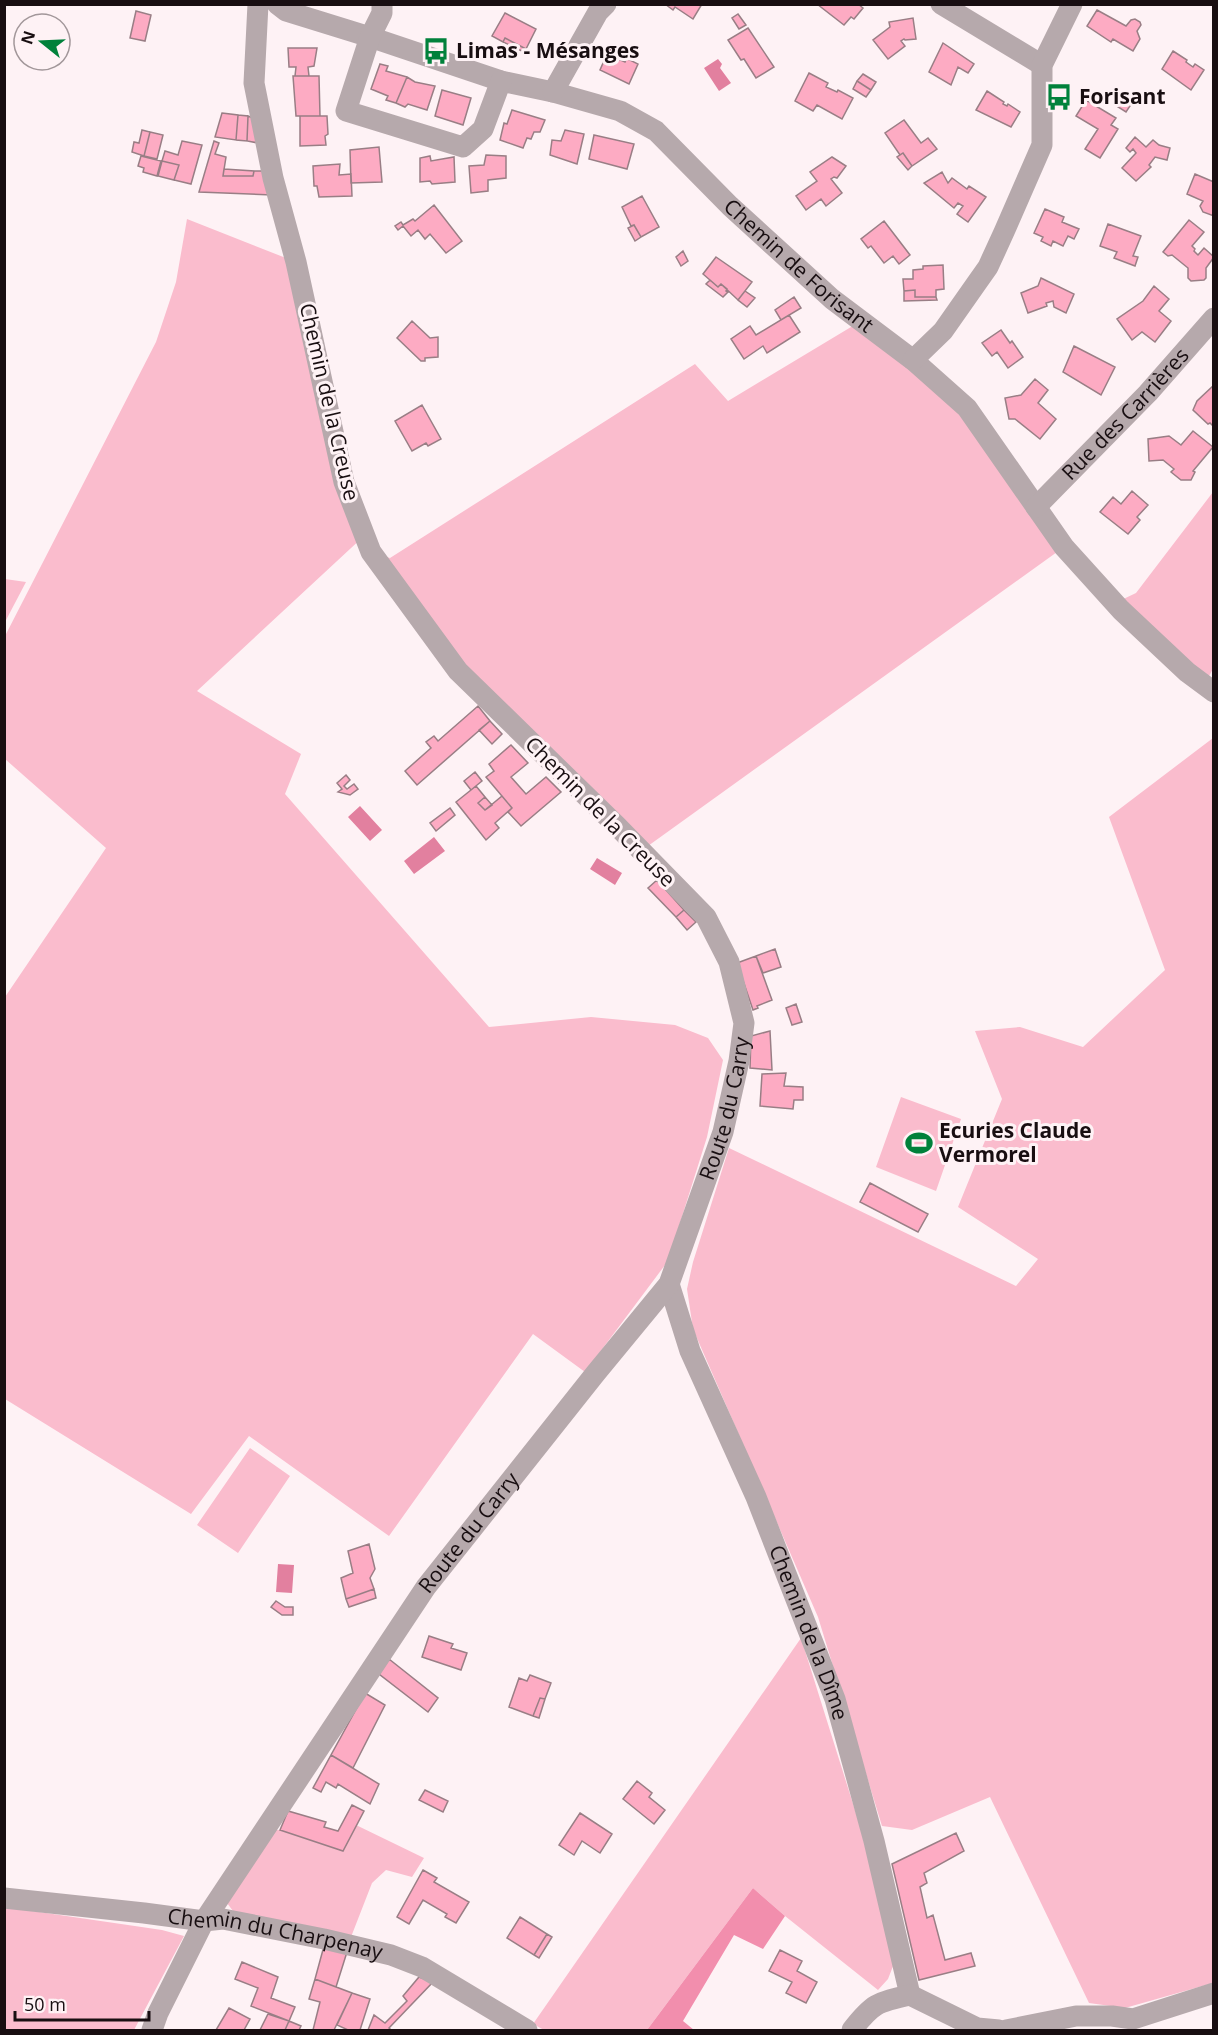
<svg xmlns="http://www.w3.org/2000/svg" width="1218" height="2035" font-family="'Open Sans',sans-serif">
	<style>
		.green { fill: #fabccd }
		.forest { fill: #f28ead }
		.water { fill: #e2809f }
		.building { fill: #fdabc3; stroke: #997e85; stroke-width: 1.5 }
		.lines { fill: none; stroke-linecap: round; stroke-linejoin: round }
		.street { stroke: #b6a9ac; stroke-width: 21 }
		.labels { text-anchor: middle; stroke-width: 6; stroke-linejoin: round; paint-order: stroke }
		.poi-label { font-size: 21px; font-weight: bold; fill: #180e11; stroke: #fef2f5; text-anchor: start }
		.street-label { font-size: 21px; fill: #180e11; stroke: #fef2f5 }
	</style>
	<rect width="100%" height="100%" fill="#fef2f5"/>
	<path class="green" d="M187,219l109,43 68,274 -167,155 104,63 -16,40 204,233 102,-10 84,8 33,13 15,22 -16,77 -39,124 -83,111 -52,-38 -144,202 -140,-100 -58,78 -186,-115v-402l101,-149 -101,-89 -1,-121 152,-296 20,-60z
		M861,321l106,87 97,139 -423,304 -183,-180 -87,-119 19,6 305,-194 33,37z
		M1213,492v177l-9,16 -89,-82 21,-10z
		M5,579l21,3 -21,40 -1,-43z
		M1213,738v1245l-88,25 -36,-5 -99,-206 -78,33 -30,-4 -64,-209 -125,-288 -6,-40 6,-27 36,-114 287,138 22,-27 -80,-52 44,-108 -27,-68 45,-4 63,20 82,-77 -56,-153z
		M901,1097l60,22 -25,72 -60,-24z
		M250,1448l40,28 -52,77 -41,-28z
		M801,1638l58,185 36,138 -7,18 -10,11 -93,-74 -32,-28 -106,142h-103l-11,-6z
		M356,1825l68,33 -12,19 -26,-7 -14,13 -21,54 -115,-22 -9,-12 46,-73h7l63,21z
		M5,1907l157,23 22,6 -50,94h-129z"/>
	<path class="forest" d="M753,1888l32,28 -22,33 -29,-14 -51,86 11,9h-47z"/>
	<path class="water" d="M718,59l4,5 -2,4 11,15 -12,8 -15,-23z
		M360,806l22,24 -12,11 -22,-24z
		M434,837l11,14 -31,23 -10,-13z
		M597,858l25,15 -7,12 -25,-16z
		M278,1564l16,1 -2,28 -16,-1z"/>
	<path class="building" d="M665,4h37l-9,15 -18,-12 -2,3z
		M817,4h41l5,4 -9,11 -3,-2 -7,8z
		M1097,10l29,16 5,-6 4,-1 5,3 1,3 -4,6 3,8 -7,12 -20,-12 -2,3 -24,-16z
		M136,11l15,4 -6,26 -15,-3z
		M505,13l31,16 -10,20 -21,-11 -2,4 -11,-6z
		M738,14l8,11 -7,4 -7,-11z
		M913,18l3,21 -11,1 -1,-1 -3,2 4,5 -17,13 -15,-19 17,-13 -1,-5z
		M748,28l26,39 -18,11 -12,-19 -3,1 -13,-20z
		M505,38l21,11 -2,3 -21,-10z
		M943,43l31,21 -6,9 -10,-6 -7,18 -22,-13z
		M288,48h29l-3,18 -6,1 1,9h-14l1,-9h-7z
		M609,49l18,8 -2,5 -18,-8z
		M1173,51l14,9 -1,2 7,5 2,-3 9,6 -13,20 -29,-21z
		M607,54l18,8 1,-4 12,6 -9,20 -29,-14z
		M380,64l8,2 -2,5 21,6 -11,26 -10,-3 2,-4 -17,-7z
		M809,73l19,10 -2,4 11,5 1,-2 15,8 -11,21 -25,-14 -4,6 -18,-10z
		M863,74l13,8 -5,8 -14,-9z
		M293,76h26l1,40h-24z
		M407,77l8,5 20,4 -8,24 -19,-6 -3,3 -9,-4z
		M857,81l14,9 -5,7 -13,-8z
		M442,90l29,8 -8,27 -28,-9z
		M987,91l17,11 -1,2 4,2 1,-2 12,8 -9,15 -35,-17z
		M1119,98l11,8 -4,6 -11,-7z
		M1086,100l30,18 -5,7 7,4 -18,29 -15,-9 13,-20 -22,-13z
		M512,110l33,10 -5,12h-6l-3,7 -4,-1 -4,10 -23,-8 4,-17 3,1z
		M222,113l16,2 -2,25 -21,-3z
		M238,115l10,1 -1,25 -11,-1z
		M248,116l5,2 5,25 -11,-2z
		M300,116h27l1,18 -3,2 1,9 -26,1z
		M904,120l17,23 7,-5 9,11 -25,17 -9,-13 -3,2 -15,-22z
		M142,130l8,2 -6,24 -12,-4 2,-10 5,1z
		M565,130l19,4 -7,30 -27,-9 2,-15 9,1z
		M150,132l13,3 -6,24 -13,-3z
		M594,135l40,9 -7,25 -38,-10z
		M1135,137l11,10 7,-7 6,5 11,3 -3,12 -12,-3 -6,8 2,2 -15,14 -14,-13 14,-15 -3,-4 -3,3 -4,-4z
		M182,141l20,4 -11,39 -17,-4 5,-15 -17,-4 3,-10 13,4z
		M214,141l5,2 -4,11 11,3 -3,19h30l1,-5h11l7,24 -73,-3z
		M379,147l3,35 -31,1 -1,-33z
		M903,153l9,13 -4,4 -11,-13z
		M486,155l20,1v22l-18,2v11l-17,2 -2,-27 15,-1z
		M141,156l20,5 -4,15 -14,-4 1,-4 -6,-2z
		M430,156l1,5 23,-4 1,25 -23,2 -2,-3 -10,1v-24z
		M832,157l14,9 -9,12 -3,-1 -3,2 11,14 -16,13 -5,-7 -15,11 -10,-14 21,-15 -7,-9z
		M162,161l17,4 -5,15 -16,-4z
		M340,164l-1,11 12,-1 1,22 -33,1 -2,-11h-3l-1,-20z
		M224,169l30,2 -1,5h-30z
		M942,172l6,11 4,-5 15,11 2,-3 17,11 -18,25 -11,-8 6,-8 -5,-3 -4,5 -30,-25z
		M1195,174l19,8v34l-11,-4 -3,-6 3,-5 -16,-7z
		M642,196l17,31 -18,10 -7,-12 -3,1 -9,-19z
		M434,205l28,36 -16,12 -16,-19 -5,5 -7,-9 -7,6 -8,-10 -5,4 -3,-4 6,-4 2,3 10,-6 2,2z
		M1045,209l19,8 -2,5 17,7 -5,10 -6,-3 -5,10 -10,-5 -2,5 -10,-5 2,-4 -9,-4z
		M1189,220l15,12 -12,14 3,3 -1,2 4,4 6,-7 10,9 -8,11v10l-2,2 -13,1 -3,-3v-10l-16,-13 -4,1 -5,-4z
		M884,221l26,34 -11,9 -6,-8 -9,7 -13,-17 -3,2 -7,-9z
		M1108,224l33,12 -8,20 5,1 -3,9 -21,-8 3,-6 -17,-6z
		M634,225l7,12 -6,4 -7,-13z
		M683,251l5,10 -7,5 -5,-9z
		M716,257l36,25 -14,18 -17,-16 -3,3 -15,-13z
		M943,265l1,24 -8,1v7h-21v-7l-11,1 -1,-12h10v-9l10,-1v-3z
		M1041,278l33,16 -8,19 -12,-6 -1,-6 -7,2 1,3 -19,7 -7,-20 17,-7z
		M710,280l8,7 3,-3 6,5 -1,2 2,1 -5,5 -17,-13z
		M1154,286l15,13 -10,12 12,10 -16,21 -13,-10 -10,8 -15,-21 26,-18z
		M915,290v7h21l1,3 -33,1v-10z
		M745,291l10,7 -8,9 -9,-7z
		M794,297l7,11 -20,12 -6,-10z
		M789,315l11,17 -33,21 -4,-7 -19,13 -13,-20 19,-13 6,9z
		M412,321l18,17 8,-1v20l-13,1v3h-4l-24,-23z
		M1001,330l9,13 2,-2 11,16 -15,11 -11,-16 -5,4 -10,-13z
		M1074,346l41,21 -14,28 -38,-23z
		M1035,379l13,11 -10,13 18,16 -16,20 -25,-20h-6l-4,-21 16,-3z
		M1214,385v40l-1,1 -3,-3 -2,1 -15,-14 4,-9z
		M422,405l19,34 -13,7 -2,-3 -14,8 -17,-30z
		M1193,431l20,16 -20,24 2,1 -4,8h-10l-10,-8 3,-3 -11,-9 -14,1 -1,-22 21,-3 12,9z
		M1132,491l16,14 -11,12 3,3 -12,14 -28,-22 13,-15 8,7z
		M478,706l12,15 -73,64 -12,-14 26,-23 -5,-6 8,-6 4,5z
		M490,721l12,13 -10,10 -13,-14z
		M511,745l17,18 -17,14 15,17 20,-17 15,15 -40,34 -13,-14 4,-4 -26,-31 8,-6 -5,-7z
		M475,772l7,9 -11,9 -7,-9z
		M346,775l4,5 -6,6 3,3 7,-5 4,5 -8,6 -12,-3 4,-3 -5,-6z
		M476,786l9,11 -7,6 7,7 17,-14 10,12 -17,15 4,5 -13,12 -30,-38z
		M485,797l7,8 -7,5 -7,-7z
		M450,808l5,7 -19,16 -6,-8z
		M657,880l27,30 -8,7 -28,-29z
		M684,910l12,12 -9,8 -11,-13z
		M775,949l6,18 -18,6 -7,-17z
		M756,956l16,44 -15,6 1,2 -5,2 -16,-47z
		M796,1004l6,18 -10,3 -6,-17z
		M770,1031l2,39 -22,-2 1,-32z
		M786,1073l-2,13 19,1v13h-9l-1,9 -33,-3 2,-32z
		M870,1183l58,31 -10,18 -58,-30z
		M369,1544l6,25 -5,9 4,11 -28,10 -5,-21 12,-5 -5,-22z
		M374,1589l2,9 -27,9 -3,-8z
		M276,1601l9,6h8v8h-11l-11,-8z
		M429,1636l24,8 -2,4 16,5 -6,17 -39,-13z
		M389,1659l49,39 -10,14 -49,-38z
		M530,1675l21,8 -6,16 -5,-1 -7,18 -24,-9 10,-29 8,3z
		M365,1693l20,12 -32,63 -22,-13z
		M540,1698l5,1 -6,19 -6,-2z
		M331,1755l48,29 -9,20 -32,-20 -2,4 -10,-6 -5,10 -8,-4z
		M637,1781l15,12 -3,4 16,13 -11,14 -31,-25z
		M425,1790l23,11 -5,11 -24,-12z
		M352,1805l12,6 -21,40 -63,-21 8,-19 38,11 -2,5 14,4z
		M580,1813l32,21 -12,19 -18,-12 -8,14 -15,-10z
		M956,1833l8,18 -40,22 3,10 -7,4 7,31 6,-3 12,45 26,-7 4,13 -56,14 -27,-116z
		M423,1870l14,8 -3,4 35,20 -13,21 -11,-6 2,-3 -24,-14 -14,24 -12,-7z
		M520,1917l27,17 -13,21 -27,-17z
		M547,1934l5,3 -13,21 -5,-3z
		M324,1946l23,6 -11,35 -21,-8z
		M780,1950l22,11 -5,10 20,11 -11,21 -20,-10 6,-11 -23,-11z
		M242,1962l36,15 -7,21 24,9 -6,14 -38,-15 7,-18 -23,-9z
		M419,1977l14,5 -44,46 2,2h-23l6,-15 11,8 22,-22 -4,-5z
		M315,1979l37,14 -18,37h-21l7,-28 -11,-3z
		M352,1993l18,6 -10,31h-12l-11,-5z
		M229,2008l21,11 -6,11h-28z
		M268,2014l21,7 -4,9h-25z
		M289,2021l12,5 -2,4h-14z"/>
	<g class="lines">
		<g class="street">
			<path id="s1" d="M277,4l9,7 84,26 131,44 52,11 67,19 36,20 74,75 102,93 81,61 54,48 97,139 57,63 66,62 27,20"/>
			<path d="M382,4v9l-12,24 -24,74 117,36 20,-18 18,-48"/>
			<path d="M941,4l101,61"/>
			<path d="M553,92l45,-80 8,-8"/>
			<path d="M913,360l30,-29 33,-47 12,-17 16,-35 38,-87v-80l30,-61"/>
			<path id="s2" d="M1036,507l112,-114 66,-75"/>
			<path id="s3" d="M669,1284l21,67 66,146 79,202 39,142 36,154"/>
			<path id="s4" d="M4,1898l140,15 60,8 19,-2 101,20 67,16 31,12 105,63"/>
			<path d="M910,1995l67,33 22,2"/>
			<path id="s5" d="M152,2030l6,-17 46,-92 222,-334 169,-213 74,-90 54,-152 16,-71 5,-38 -15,-61 -23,-45 -88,-90 -160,-156 -87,-119 -27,-70 -48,-220 -23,-84 -19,-95 4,-79"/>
			<path d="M852,2030c20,-26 25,-28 58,-35"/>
			<path d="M1006,2030l70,-14h36l21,3 81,-26"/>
		</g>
	</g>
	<defs>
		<symbol id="bus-bare" viewBox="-9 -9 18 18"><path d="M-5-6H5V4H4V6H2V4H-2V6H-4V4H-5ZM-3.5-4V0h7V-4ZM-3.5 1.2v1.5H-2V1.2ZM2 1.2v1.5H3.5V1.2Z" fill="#01813b" stroke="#fef2f5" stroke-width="2.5" paint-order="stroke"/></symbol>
		<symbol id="stadium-bare" viewBox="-9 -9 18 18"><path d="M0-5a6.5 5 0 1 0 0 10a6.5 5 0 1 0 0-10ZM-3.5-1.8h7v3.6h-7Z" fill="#01813b" stroke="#fef2f5" stroke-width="2.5" paint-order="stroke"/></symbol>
	</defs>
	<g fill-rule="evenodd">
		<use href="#bus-bare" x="417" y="32" width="38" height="38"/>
		<use href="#bus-bare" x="1040" y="78" width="38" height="38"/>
		<use href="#stadium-bare" x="900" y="1124" width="38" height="38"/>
	</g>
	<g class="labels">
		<g class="poi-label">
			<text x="456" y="58">Limas - Mésanges</text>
			<text x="1079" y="104">Forisant</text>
			<text x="939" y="1138">Ecuries Claude<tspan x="939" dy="24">Vermorel</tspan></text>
		</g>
		<g class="street-label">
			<text dy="7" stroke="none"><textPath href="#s1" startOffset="598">Chemin de Forisant</textPath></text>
			<text transform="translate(329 402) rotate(77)" y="7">Chemin de la Creuse</text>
			<text dy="7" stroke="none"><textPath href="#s2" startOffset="129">Rue des Carrières</textPath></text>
			<text transform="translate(600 812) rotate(45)" y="7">Chemin de la Creuse</text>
			<text dy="7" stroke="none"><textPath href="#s5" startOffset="1095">Route du Carry</textPath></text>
			<text dy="7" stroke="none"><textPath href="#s5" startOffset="591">Route du Carry</textPath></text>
			<text dy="7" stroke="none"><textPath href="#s3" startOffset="376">Chemin de la Dîme</textPath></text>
			<text dy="7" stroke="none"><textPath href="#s4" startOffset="274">Chemin du Charpenay</textPath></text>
		</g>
	</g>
	<rect width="1218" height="2035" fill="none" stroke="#180e11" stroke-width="12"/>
	<g transform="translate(42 42) rotate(288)"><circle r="28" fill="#fef2f5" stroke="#a2979a" stroke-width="1.5"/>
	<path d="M0-4.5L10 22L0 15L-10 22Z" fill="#01813b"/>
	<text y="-9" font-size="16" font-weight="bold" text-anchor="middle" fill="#180e11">N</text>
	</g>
	<path d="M15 2011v9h134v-9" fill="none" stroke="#180e11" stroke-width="3"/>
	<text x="24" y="2011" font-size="18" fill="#180e11" stroke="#fef2f5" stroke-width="4.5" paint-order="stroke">50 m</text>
</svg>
